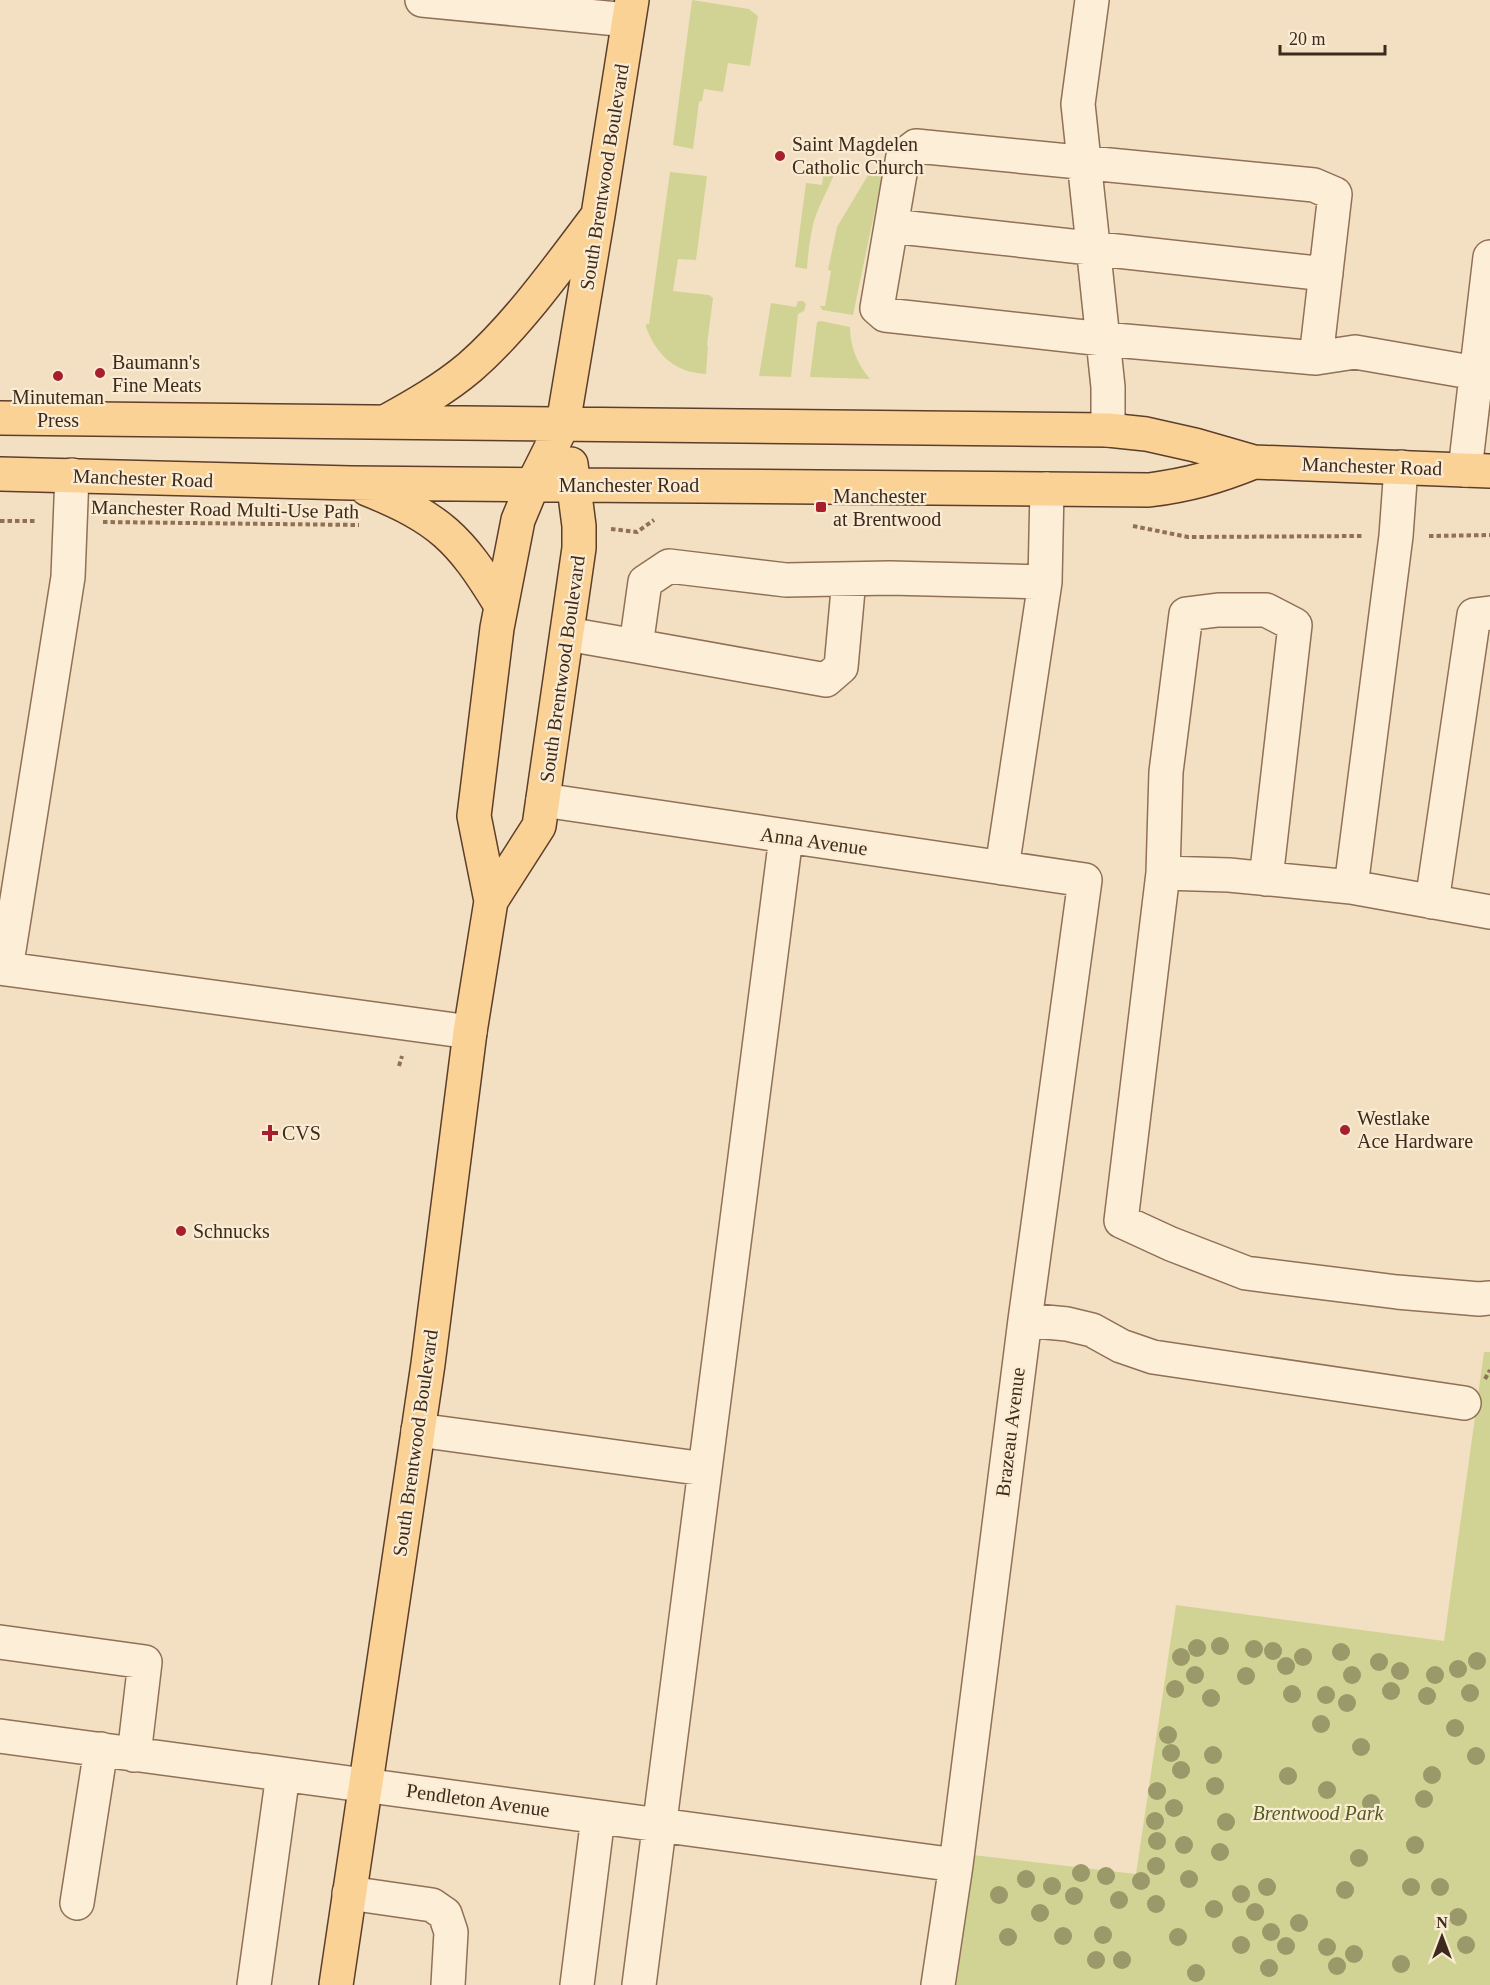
<svg xmlns="http://www.w3.org/2000/svg" width="1490" height="1985" font-family="Georgia,serif">
	<style>
		.green { fill: #d1d394 }
		.lines { fill: none; stroke-linecap: round; stroke-linejoin: round }
		.minor-casing { stroke: #907056; stroke-width: 36 }
		.major-casing { stroke: #5d3e2b; stroke-width: 36 }
		.path { stroke: #907056; stroke-width: 4; stroke-dasharray: 4.5 3; stroke-linecap: butt }
		.minor { stroke: #fdeed7; stroke-width: 33 }
		.major { stroke: #fbd296; stroke-width: 33 }
		.tree { fill: #9b9869 }
		.poi-dot { fill: #a71f2c; stroke: #faebd3; stroke-width: 2 }
		.labels { text-anchor: middle; stroke-width: 4.5; stroke-linejoin: round; paint-order: stroke }
		.poi-label { font-size: 20px; fill: #3e2a1c; stroke: #faebd3; text-anchor: start }
		.street-label { font-size: 20px; fill: #3e2a1c; stroke: #faebd3 }
		.park-label { font-size: 20px; font-style: italic; fill: #535d20; stroke: #faebd3 }
	</style>
	<rect width="100%" height="100%" fill="#f3e0c2"/>
	<path class="green" d="M692,0l57,9 9,7 -8,50 -22,-3 -5,29 -19,-3 -2,12 -3,1 -6,47 -20,-4z
		M825,162l12,2c-5,21 -17,37 -23,57 -4,16 -6,32 -7,48l-12,-2 11,-84 16,2z
		M670,172l37,4 -11,84 -18,-1 -5,32 36,4 4,3 -6,47 1,1 -2,28c-30,-1 -50,-19 -60,-47v-3h3z
		M868,175l14,1 -29,139 -31,-5 -2,-4h5l6,-35 -3,-1 9,-43z
		M798,301h5l3,3 -2,7 -6,3 -7,63 -32,-1 12,-73 25,4z
		M821,321l29,6c0,19 7,37 20,52l-60,-2 7,-55z
		M1484,1352h6v633h-534l17,-130 163,19 40,-269 268,36z"/>
	<g class="lines">
		<defs>
			<path id="minor" d="M422,0l206,20
				M1092,0l-14,104 30,283v43
				M891,226l435,48
				M1316,358l19,-164 -21,-9 -398,-39 -13,10 -26,152 8,7 218,24 213,19 39,-6 121,21
				M1401,467l-5,69 -45,351 -122,-12 -66,-2 -42,348 50,23 75,29 151,19 82,7 11,-1
				M1465,470l25,-213
				M567,634l69,12 9,-64 24,-16 117,14 104,-2 155,4
				M636,646l190,34 15,-13 8,-88
				M543,800l542,80 -60,440 -69,545 -18,120
				M1002,868l43,-286 2,-93
				M1163,873l3,-101 20,-158 32,-4h48l29,15 -29,254
				M1351,887l139,25
				M1432,902l42,-287 16,-2
				M0,968l470,64
				M6,969l62,-392 4,-102
				M1025,1320l42,4 25,6 29,16 32,11 311,46
				M418,1430l287,39
				M0,1642l145,20 -11,93
				M0,1736l956,129
				M349,1893l83,12 13,9 6,18 -3,53
				M77,1903l24,-154
				M254,1985l29,-211
				M577,1985l21,-168
				M639,1985l147,-1148"/>
			<path id="major" d="M0,418l1108,12 38,4 49,11 59,17 236,9
				M385,422c29,-16 59,-33 85,-55 47,-41 88,-99 126,-149
				M0,474l351,9 798,7c39,-5 68,-13 105,-28
				M367,489c72,29 93,49 133,115
				M491,901l48,-75 40,-278v-22l-8,-62
				M336,1985l92,-621 42,-332 21,-131 -17,-85 23,-188 21,-108 15,-36 30,-60 35,-209 34,-215"/>
		</defs>
		<use href="#minor" class="minor-casing"/>
		<use href="#major" class="major-casing"/>
		<path class="path" d="M0,521h35
			M103,522l256,3
			M1133,526l55,11 174,-1
			M611,529l26,3 17,-12
			M1429,536l61,-1
			M399,1066l3,-10
			M1485,1379l5,-9"/>
		<use href="#minor" class="minor"/>
		<use href="#major" class="major"/>
	</g>
	<g class="tree">
		<circle cx="1220" cy="1646" r="9"/>
		<circle cx="1197" cy="1648" r="9"/>
		<circle cx="1254" cy="1649" r="9"/>
		<circle cx="1273" cy="1651" r="9"/>
		<circle cx="1341" cy="1652" r="9"/>
		<circle cx="1181" cy="1657" r="9"/>
		<circle cx="1303" cy="1657" r="9"/>
		<circle cx="1477" cy="1661" r="9"/>
		<circle cx="1379" cy="1662" r="9"/>
		<circle cx="1286" cy="1666" r="9"/>
		<circle cx="1458" cy="1669" r="9"/>
		<circle cx="1400" cy="1671" r="9"/>
		<circle cx="1195" cy="1675" r="9"/>
		<circle cx="1352" cy="1675" r="9"/>
		<circle cx="1435" cy="1675" r="9"/>
		<circle cx="1246" cy="1676" r="9"/>
		<circle cx="1175" cy="1689" r="9"/>
		<circle cx="1391" cy="1691" r="9"/>
		<circle cx="1470" cy="1693" r="9"/>
		<circle cx="1292" cy="1694" r="9"/>
		<circle cx="1326" cy="1695" r="9"/>
		<circle cx="1427" cy="1696" r="9"/>
		<circle cx="1211" cy="1698" r="9"/>
		<circle cx="1347" cy="1703" r="9"/>
		<circle cx="1321" cy="1724" r="9"/>
		<circle cx="1455" cy="1728" r="9"/>
		<circle cx="1168" cy="1735" r="9"/>
		<circle cx="1361" cy="1747" r="9"/>
		<circle cx="1171" cy="1753" r="9"/>
		<circle cx="1213" cy="1755" r="9"/>
		<circle cx="1476" cy="1756" r="9"/>
		<circle cx="1181" cy="1770" r="9"/>
		<circle cx="1432" cy="1775" r="9"/>
		<circle cx="1288" cy="1776" r="9"/>
		<circle cx="1215" cy="1786" r="9"/>
		<circle cx="1327" cy="1790" r="9"/>
		<circle cx="1157" cy="1791" r="9"/>
		<circle cx="1424" cy="1799" r="9"/>
		<circle cx="1371" cy="1803" r="9"/>
		<circle cx="1174" cy="1808" r="9"/>
		<circle cx="1155" cy="1821" r="9"/>
		<circle cx="1226" cy="1822" r="9"/>
		<circle cx="1157" cy="1841" r="9"/>
		<circle cx="1184" cy="1845" r="9"/>
		<circle cx="1415" cy="1845" r="9"/>
		<circle cx="1220" cy="1852" r="9"/>
		<circle cx="1359" cy="1858" r="9"/>
		<circle cx="1156" cy="1866" r="9"/>
		<circle cx="1081" cy="1873" r="9"/>
		<circle cx="1106" cy="1876" r="9"/>
		<circle cx="1026" cy="1879" r="9"/>
		<circle cx="1189" cy="1879" r="9"/>
		<circle cx="1141" cy="1881" r="9"/>
		<circle cx="1052" cy="1886" r="9"/>
		<circle cx="1267" cy="1887" r="9"/>
		<circle cx="1411" cy="1887" r="9"/>
		<circle cx="1440" cy="1887" r="9"/>
		<circle cx="1345" cy="1890" r="9"/>
		<circle cx="1241" cy="1894" r="9"/>
		<circle cx="999" cy="1895" r="9"/>
		<circle cx="1074" cy="1896" r="9"/>
		<circle cx="1119" cy="1900" r="9"/>
		<circle cx="1156" cy="1904" r="9"/>
		<circle cx="1214" cy="1909" r="9"/>
		<circle cx="1255" cy="1912" r="9"/>
		<circle cx="1040" cy="1913" r="9"/>
		<circle cx="1458" cy="1917" r="9"/>
		<circle cx="1299" cy="1923" r="9"/>
		<circle cx="1271" cy="1932" r="9"/>
		<circle cx="1103" cy="1935" r="9"/>
		<circle cx="1063" cy="1936" r="9"/>
		<circle cx="1008" cy="1937" r="9"/>
		<circle cx="1178" cy="1937" r="9"/>
		<circle cx="1241" cy="1945" r="9"/>
		<circle cx="1466" cy="1945" r="9"/>
		<circle cx="1286" cy="1946" r="9"/>
		<circle cx="1327" cy="1947" r="9"/>
		<circle cx="1354" cy="1954" r="9"/>
		<circle cx="1096" cy="1960" r="9"/>
		<circle cx="1122" cy="1960" r="9"/>
		<circle cx="1401" cy="1964" r="9"/>
		<circle cx="1337" cy="1966" r="9"/>
		<circle cx="1269" cy="1968" r="9"/>
		<circle cx="1196" cy="1973" r="9"/>
	</g>
	<g class="poi-dot">
		<circle cx="780" cy="156" r="6"/>
		<circle cx="100" cy="373" r="6"/>
		<circle cx="58" cy="376" r="6"/>
		<rect x="815" y="501" width="12" height="12" rx="3"/>
		<circle cx="1345" cy="1130" r="6"/>
		<path d="M267 1124h6v6h6v6h-6v6h-6v-6h-6v-6h6z"/>
		<circle cx="181" cy="1231" r="6"/>
	</g>
	<g class="labels">
		<g class="poi-label">
			<text x="792" y="151">Saint Magdelen<tspan x="792" dy="23">Catholic Church</tspan></text>
			<text x="112" y="369">Baumann's<tspan x="112" dy="23">Fine Meats</tspan></text>
			<text x="58" y="404" text-anchor="middle">Minuteman<tspan x="58" dy="23">Press</tspan></text>
			<text x="833" y="503">Manchester<tspan x="833" dy="23">at Brentwood</tspan></text>
			<text x="1357" y="1125">Westlake<tspan x="1357" dy="23">Ace Hardware</tspan></text>
			<text x="282" y="1140">CVS</text>
			<text x="193" y="1238">Schnucks</text>
		</g>
		<g class="street-label">
			<text transform="translate(604 177) rotate(-81)" y="7">South Brentwood Boulevard</text>
			<text transform="translate(1372 466) rotate(2)" y="7">Manchester Road</text>
			<text transform="translate(143 478) rotate(2)" y="7">Manchester Road</text>
			<text x="629" y="492">Manchester Road</text>
			<text transform="translate(225 509) rotate(1)" y="7">Manchester Road Multi-Use Path</text>
			<text transform="translate(562 669) rotate(-82)" y="7">South Brentwood Boulevard</text>
			<text transform="translate(814 841) rotate(8)" y="7">Anna Avenue</text>
			<text transform="translate(1010 1432) rotate(-83)" y="7">Brazeau Avenue</text>
			<text transform="translate(415 1443) rotate(-82)" y="7">South Brentwood Boulevard</text>
			<text transform="translate(478 1800) rotate(8)" y="7">Pendleton Avenue</text>
		</g>
		<g class="park-label">
			<text x="1318" y="1820">Brentwood Park</text>
		</g>
	</g>
	<g transform="translate(1442 1937)" stroke="#faebd3" stroke-width="4.5" paint-order="stroke">
	<path d="M0-4.5L10 22L0 15L-10 22Z" fill="#3e2a1c"/>
	<text y="-9" font-size="16" font-weight="bold" text-anchor="middle" fill="#3e2a1c">N</text>
	</g>
	<path d="M1280 45v9h105v-9" fill="none" stroke="#3e2a1c" stroke-width="3"/>
	<text x="1289" y="45" font-size="18" fill="#3e2a1c" stroke="#faebd3" stroke-width="4.5" paint-order="stroke">20 m</text>
</svg>
